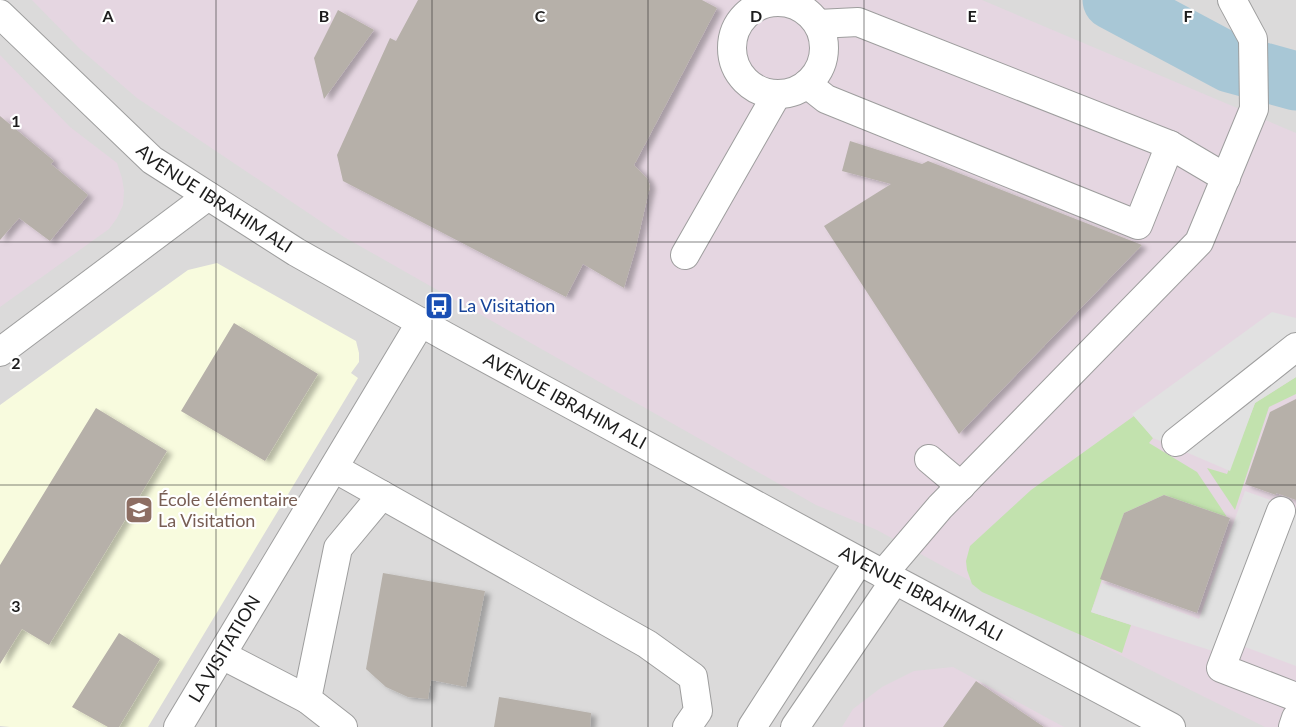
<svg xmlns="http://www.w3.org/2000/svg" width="1296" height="727" font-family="Lato,sans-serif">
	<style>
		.residential { fill: #dbdada }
		.industrial { fill: #e5d6e1 }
		.education { fill: #f8fbde }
		.grass { fill: #c2e2ae }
		.parking { fill: #e1e1e1 }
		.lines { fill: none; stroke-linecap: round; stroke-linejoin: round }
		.river { stroke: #a8c7d6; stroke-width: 59 }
		.building { fill: #b6b0a9; filter: url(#shadow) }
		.minor-casing { stroke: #9e9e9e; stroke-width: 30 }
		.minor { stroke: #fff; stroke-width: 28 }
		.grid { fill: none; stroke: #1d1d1d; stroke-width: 1; stroke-opacity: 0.55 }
		.labels { text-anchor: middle; stroke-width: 4.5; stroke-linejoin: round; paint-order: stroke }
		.street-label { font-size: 18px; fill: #1d1d1d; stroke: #fff }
		.transit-label { font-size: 18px; fill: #164399; stroke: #fff; text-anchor: start }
		.education-label { font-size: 18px; fill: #785e54; stroke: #fff; text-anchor: start }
		.grid-label { font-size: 16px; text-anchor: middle; font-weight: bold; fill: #1d1d1d; stroke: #fff; stroke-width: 4.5; stroke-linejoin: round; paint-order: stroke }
	</style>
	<defs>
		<filter id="shadow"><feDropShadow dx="5.5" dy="3" stdDeviation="2.5" flood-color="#0004"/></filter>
	</defs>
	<rect width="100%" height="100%" fill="#edebe3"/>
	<path class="residential" d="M0,0h1296v727h-1296z"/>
	<path class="industrial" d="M32,0h950l314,133v594h-31l-308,-153 -80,-44 -61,-25 -472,-268 -207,-139 -57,-49z
		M0,55l70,72 47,36 5,15 2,13 -1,14 -6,13 -8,11 -109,78z
		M953,667l111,60h-222l11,-18 29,-22 32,-16z"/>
	<path class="education" d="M217,263l139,78 3,12v9l-8,11 7,5 -210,349h-138l-10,-1v-321l188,-135z"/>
	<path class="grass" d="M1296,377v17l-27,13 -34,103 -28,-42 20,6 28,-71z
		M1134,416l19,22 -4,5 48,29 30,45 -63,-22 -40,18 -33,99 40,13 -9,28 -140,-61 -10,-8 -5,-14 -1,-9 4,-15 61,-56z"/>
	<path class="parking" d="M1272,312l24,6v59l-41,26 -25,68 -77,-33 -21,-24z
		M1245,491l51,18v157l-72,-27 -5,14 -128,-41 11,-29 97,36z"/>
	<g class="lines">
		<path class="river" d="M1112,0l118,63 66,18"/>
	</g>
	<path class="building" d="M418,0h284l15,8 -83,157 13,13 3,8 -15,65 -11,37 -41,-24 -17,33 -223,-116 -6,-26 53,-117 6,3z
		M338,10l36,20 -50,69 -10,-41z
		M0,116l54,45 -3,3 37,31 -38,46 -31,-23 -19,22z
		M850,141l72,23 6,-3 214,84 -183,189 -135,-208 67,-42 -49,-13z
		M234,323l84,51 -53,87 -84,-50z
		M1296,399v101l-20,-7v2l-31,-11 25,-72z
		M96,408l71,43 -118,194 -27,-16 -22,35v-99z
		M1164,495l66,23 -33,95 -97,-34 24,-66z
		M383,573l102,18 -19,96 -35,-7 -3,19 -20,-2 -22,-10 -20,-18z
		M119,633l41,26 -41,68h-11l-36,-20z
		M976,681l68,46h-101z
		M499,697l92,16 -1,14h-96z"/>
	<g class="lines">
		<defs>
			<g id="minor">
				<circle cx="778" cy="48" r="46"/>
				<path id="s1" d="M0,14l152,146 144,92 149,84 414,225 312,166"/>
				<path d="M807,84l19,15 312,126 32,-80 -312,-123 -40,2"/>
				<path d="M1170,145l56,33"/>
				<path d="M685,255l92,-161"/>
				<path d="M0,352l208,-156"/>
				<path d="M1176,442l120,-95"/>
				<path d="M929,459l32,27"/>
				<path d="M334,468l313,176 46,33 5,34 -11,16"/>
				<path d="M1281,511l-60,157 75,29"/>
				<path d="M883,574l57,-67 259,-265 55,-133 -1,-70 -21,-39"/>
				<path d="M222,655l85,44"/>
				<path id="s2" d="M178,727l243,-405"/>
				<path d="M343,727l-36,-28 31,-151 44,-53"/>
				<path d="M752,727l107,-166"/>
				<path d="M795,727l100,-147"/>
				<path d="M1293,727l3,-9"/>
			</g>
		</defs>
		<use href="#minor" class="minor-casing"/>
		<use href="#minor" class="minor"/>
	</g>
	<path class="grid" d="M216,0v727M432,0v727M648,0v727M864,0v727M1080,0v727M0,242h1296M0,485h1296"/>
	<defs>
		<symbol id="bus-square" viewBox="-11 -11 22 22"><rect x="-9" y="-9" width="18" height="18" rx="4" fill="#1a4fb4" stroke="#fff"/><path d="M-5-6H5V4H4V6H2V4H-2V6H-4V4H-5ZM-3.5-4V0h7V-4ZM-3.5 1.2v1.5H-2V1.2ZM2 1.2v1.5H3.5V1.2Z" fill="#fff"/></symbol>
		<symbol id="school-square" viewBox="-11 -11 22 22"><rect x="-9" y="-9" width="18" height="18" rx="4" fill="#8d6e63" stroke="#fff"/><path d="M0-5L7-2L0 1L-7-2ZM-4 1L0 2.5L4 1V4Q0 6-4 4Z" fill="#fff"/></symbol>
	</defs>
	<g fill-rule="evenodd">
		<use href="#bus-square" x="423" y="290" width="32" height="32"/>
		<use href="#school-square" x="123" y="494" width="32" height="32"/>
	</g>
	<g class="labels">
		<g class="street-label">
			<text dy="6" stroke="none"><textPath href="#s1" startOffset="284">AVENUE IBRAHIM ALI</textPath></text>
			<text dy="6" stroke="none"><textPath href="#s1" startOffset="689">AVENUE IBRAHIM ALI</textPath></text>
			<text dy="6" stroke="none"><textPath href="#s1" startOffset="1094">AVENUE IBRAHIM ALI</textPath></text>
			<text dy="6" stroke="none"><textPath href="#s2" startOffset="91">LA VISITATION</textPath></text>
		</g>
		<g class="transit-label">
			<text x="458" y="312">La Visitation</text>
		</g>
		<g class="education-label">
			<text x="158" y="506">École élémentaire<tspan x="158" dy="21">La Visitation</tspan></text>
		</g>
	</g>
	<g class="grid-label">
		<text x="108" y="22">A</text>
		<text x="324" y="22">B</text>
		<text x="540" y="22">C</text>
		<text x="756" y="22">D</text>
		<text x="972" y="22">E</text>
		<text x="1188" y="22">F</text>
		<text x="16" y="127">1</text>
		<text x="16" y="369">2</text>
		<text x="16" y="612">3</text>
	</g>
</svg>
